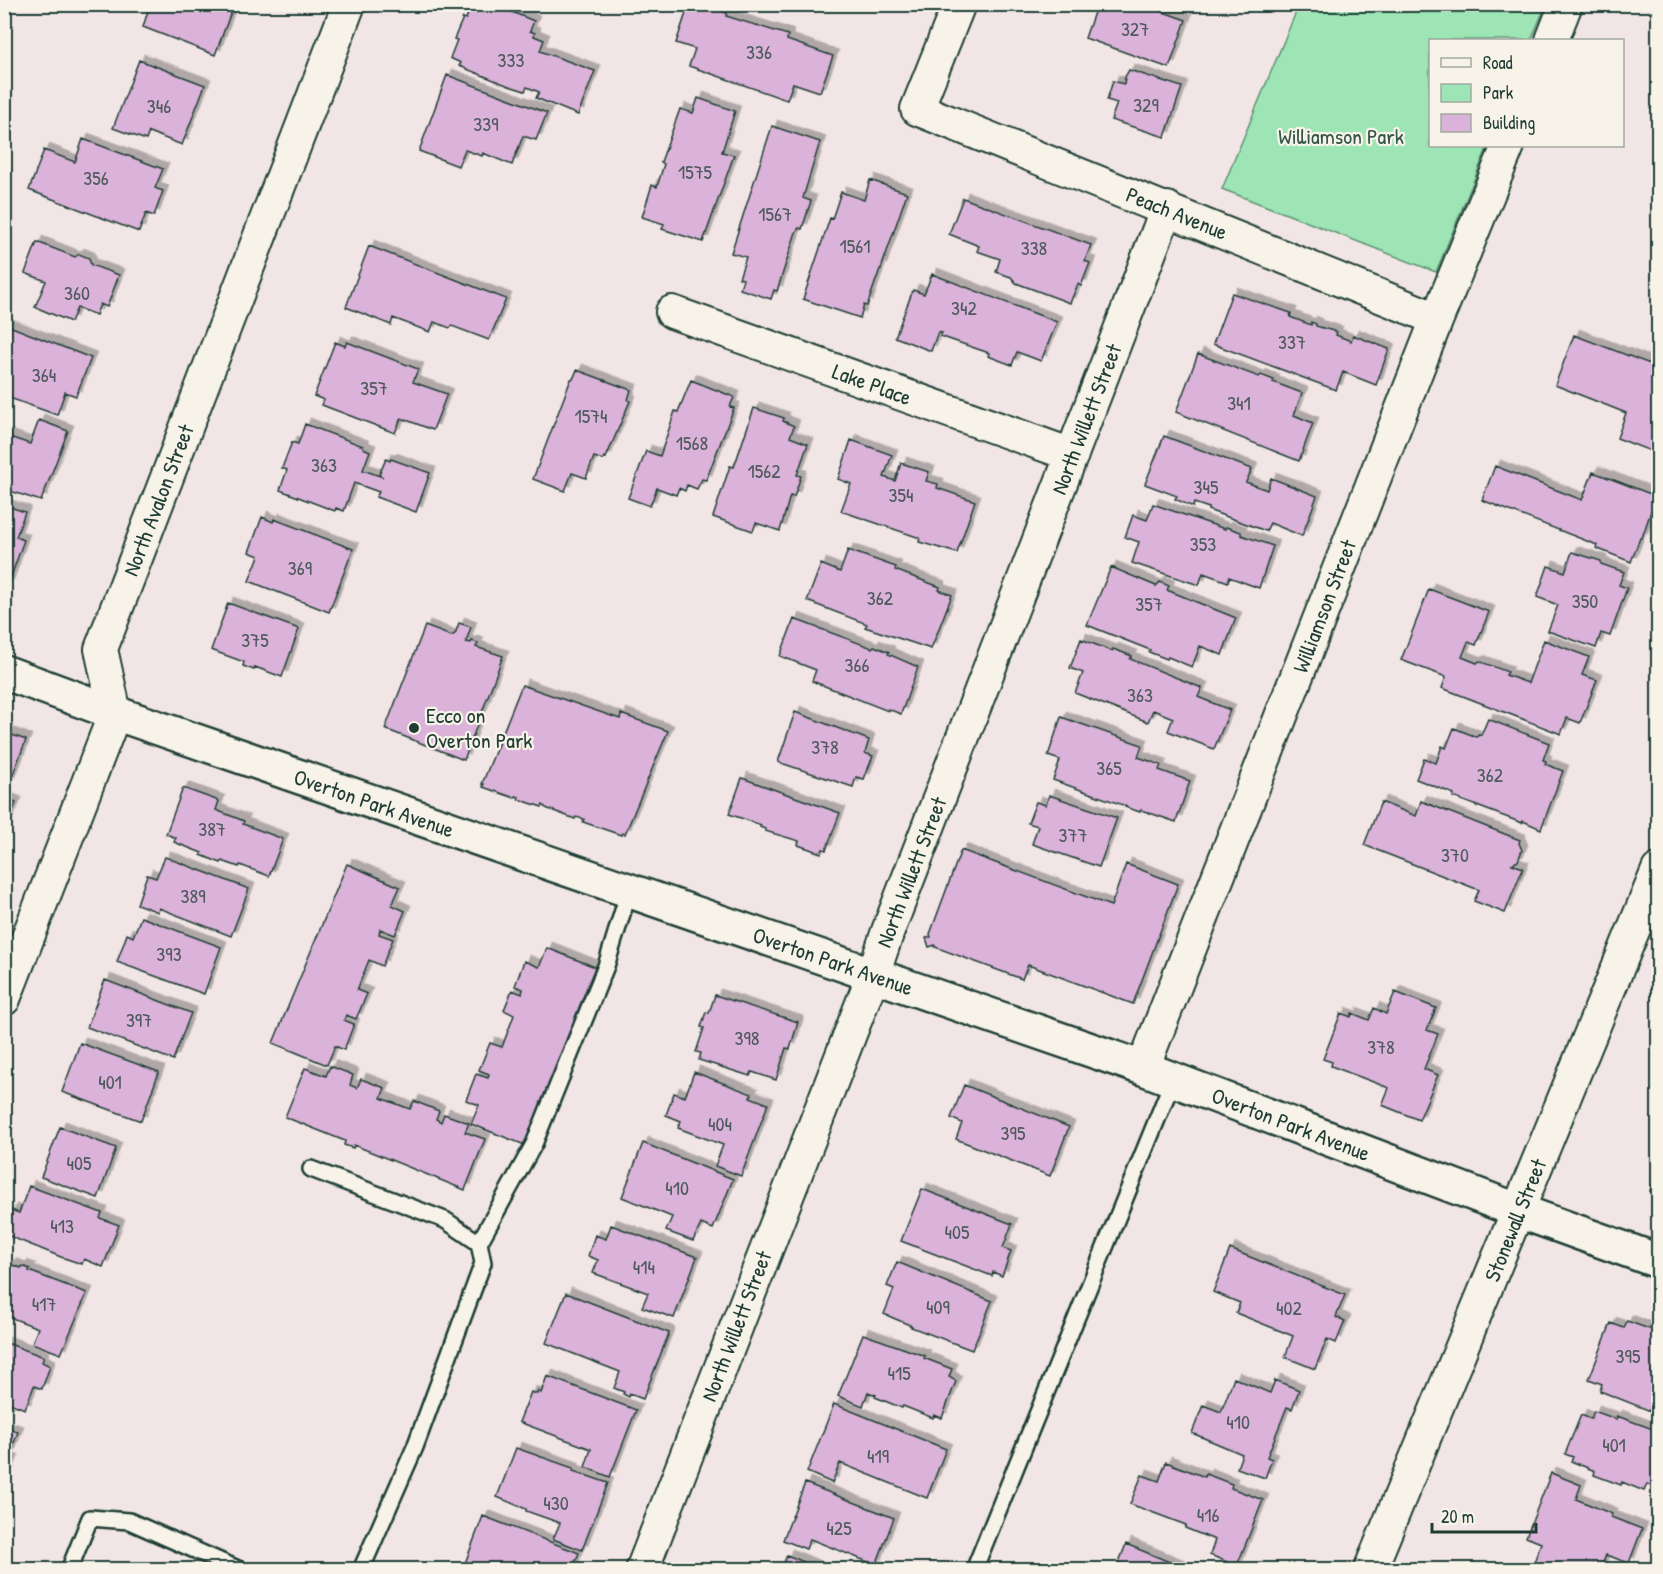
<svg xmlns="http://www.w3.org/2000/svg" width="1663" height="1574" font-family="'Patrick Hand',sans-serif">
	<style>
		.green { fill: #9de5b4; stroke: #5e9174; stroke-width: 1.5 }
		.building { fill: #dbb2d9; stroke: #1f3d34; stroke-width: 1.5; filter: url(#shadow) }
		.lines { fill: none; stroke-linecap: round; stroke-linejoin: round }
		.service-casing { stroke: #1f3d34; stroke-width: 20 }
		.minor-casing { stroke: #1f3d34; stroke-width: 36 }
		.tertiary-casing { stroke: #1f3d34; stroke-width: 38 }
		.service { stroke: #f7f3e8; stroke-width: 15 }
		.minor { stroke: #f7f3e8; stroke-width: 32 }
		.tertiary { stroke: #f7f3e8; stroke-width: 33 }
		.poi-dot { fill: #1f3d34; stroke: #f7f3e8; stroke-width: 2 }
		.labels { text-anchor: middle; stroke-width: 4.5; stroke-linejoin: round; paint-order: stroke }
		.number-label { font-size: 20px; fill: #4e5a5d }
		.park-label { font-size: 22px; fill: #325647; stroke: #f7f3e8 }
		.street-label { font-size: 22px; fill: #1f3d34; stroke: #f7f3e8 }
		.poi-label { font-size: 22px; fill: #1f3d34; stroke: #f7f3e8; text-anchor: start }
	</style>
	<defs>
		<filter id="shadow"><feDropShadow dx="5.5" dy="-5.5" stdDeviation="0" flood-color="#0004"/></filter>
	</defs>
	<rect width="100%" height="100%" fill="#f1e6e5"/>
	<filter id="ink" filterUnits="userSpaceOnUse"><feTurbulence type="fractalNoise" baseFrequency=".0167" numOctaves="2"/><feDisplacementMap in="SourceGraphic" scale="12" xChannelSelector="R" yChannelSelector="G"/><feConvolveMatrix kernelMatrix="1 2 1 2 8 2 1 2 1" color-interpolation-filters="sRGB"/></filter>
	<g filter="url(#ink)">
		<path class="green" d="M1299,5h247l-15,35h-101v106h58l-52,126 -214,-83z"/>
		<path class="building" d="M150,4h84l-19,51 -72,-28z
			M472,4h20l42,17 -4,10 5,2 -1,3 10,4 -4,11 55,20 -17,44 -42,-17 3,-6 -12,-5 -2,4 -16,-5 -50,-20 2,-3 -11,-5 7,-18 -3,-1 9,-21 3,1z
			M689,4h12l26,9 -1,3 62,19 -1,5 46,16 -13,36 -27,-9 -6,17 -98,-34 6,-17 -19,-6z
			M1097,4h44l45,16 -17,48 -84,-30z
			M139,60l66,25 -23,60 -33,-13 -3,8 -33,-12z
			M1129,70l53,17 -17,50 -54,-17 6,-17 -10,-3 6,-19 11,3 1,-7z
			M447,75l100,38 -11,27 -13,-4 -11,29 -29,-12 -1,3 -17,-6 -7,16 -39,-15z
			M698,98l37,13 -13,41 12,3 -31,87 -41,-13 2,-5 -22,-7 10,-32 5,2 7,-23 -3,-2 19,-53 13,4z
			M772,126l48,16 -17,56 8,3 -9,28 -3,-1 -3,4 -19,59 -3,-1 -3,9 -31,-10 3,-10 -4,-1 7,-21 -15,-4z
			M83,139l80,30 -8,19 8,3 -9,25 -8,-3 -7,19 -110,-42 15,-40 31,12z
			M870,180l37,13 -26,76h-1l-13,37 -3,-1 -4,13 -57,-19 27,-81 2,1 9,-27 23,8z
			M963,198l128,47 -6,16 5,2 -9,23 -3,-2 -8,19 -54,-20 -5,-6 -15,-5 4,-13 -23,-8 2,-5 -30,-12z
			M37,242l38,15 4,-3 10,4 2,7 28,10 -12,32 -7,-3 -4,11 -19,-7 -6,14 -36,-15 11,-26 -21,-8z
			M369,246l137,53 -17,41 -37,-14 -2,2 -16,-6 -4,10 -37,-14 -2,7 -45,-18z
			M932,274l125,48 -16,39 -24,-9 -5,13 -24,-9 1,-3 -49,-17 2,-3 -4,-1 -7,19 -36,-14 18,-47 11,4z
			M1232,293l59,20 -1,4 21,8v-3l5,2v2l21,6 -1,3 15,6 2,-6 36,14 -13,36 -33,-13 -7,18 -123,-46z
			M4,324l87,34 -15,38 -11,-4 -8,23 -53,-19z
			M1574,335l84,32v87l-41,-16 9,-25 -71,-28z
			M335,342l10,4 2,-4 71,27 -5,13 34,12 -14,36 -32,-12 -6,15 -73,-28 2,-5 -10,-4z
			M1198,354l61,23 2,-2 13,5 -1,2 29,11 -8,22 19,8 -14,38 -123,-49z
			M577,370l54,20 -3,10 2,1 -24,57 -2,-1 -1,3 -9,-3 -8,21 -14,-5 -7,18 -32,-12 38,-100h2z
			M691,380l43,17 -4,10 4,1 -28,72 -4,-1 -5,10 -10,-4 -2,6 -6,-3 -3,7 -19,-7 -7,18 -22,-8 18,-47 14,5 15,-45 3,1z
			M754,408l30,10 -1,3 11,5 -4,11 18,7 -11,31 4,1 -7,21 -4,-1 -10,35 -24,-8 -3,8 -40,-14 17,-51 4,1z
			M39,420l29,11 -27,70 -37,-12v-54l26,9z
			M305,424l58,22v2l7,3 -7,19 20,7 -4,-2 7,-16 4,2 1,-2 39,14 -14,39 -40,-15 3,-5 -25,-9 -10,28 -8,-3 -1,3 -55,-21 7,-20 -5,-2 10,-26 6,2z
			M1164,436l88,33 -6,13 21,8 4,-12 46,18 -15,40 -32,-13 -4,8 -58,-21 1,-2 -15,-5 -1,4 -18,-8 2,-3 -32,-12z
			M851,440l41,15 -8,22 11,4 6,-18 28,9 -3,9 12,3 -1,4 38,13 -18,52 -38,-11 1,-4 -79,-27 10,-27 -13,-5z
			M1495,466l87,34 11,-28 63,24 -14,42h-2l-9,24 -35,-14 1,-3 -115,-45z
			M1153,504l72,25 1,-2 15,5v3l32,11 -14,42 -30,-11 -1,5 -25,-9 -4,12 -67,-22 7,-21 -14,-5 8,-22 14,5z
			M4,505l21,7 -9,25 8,3 -16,45 -4,-1z
			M262,517l11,5 1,-3 79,30 -24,63 -80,-31 10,-25 -10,-4z
			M848,550l48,17 -1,3 45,17 -1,3 13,5 -21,54 -66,-22 2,-3 -60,-23 14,-37 19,8z
			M1572,552l29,9v3l23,8 -5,13 8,3 -17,48 -9,-3 -5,15 -48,-17 10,-26 -21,-8 11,-31 17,6z
			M1111,567l45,19 4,-4 9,4 -2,4 69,28 -14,37 -22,-9 -8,21 -24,-10 -1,2 -18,-7 1,-2 -63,-25z
			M1429,589l60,23 -13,33 -8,-3 -6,15 15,6 2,-2 29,11 -2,3 22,8 16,-43 45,17 -7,18 15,5 -17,43 -13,-5 -6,16 -119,-46 4,-11 -45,-17z
			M228,603l71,26 -17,48 -27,-10 -1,3 -11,-4 1,-4 -33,-12z
			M794,619l78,29 2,-2 15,6 -1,2 30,13 -17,47 -13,-5v2l-76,-30 4,-11 -36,-14z
			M459,623l12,4 -5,15 5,1 1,-2 6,2 -2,4 27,9 -39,104 -79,-31 40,-103 26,10 4,-2z
			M1081,639l31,12 1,-2 19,7 -2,3 72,29 -4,9 32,13 -16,39 -46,-18 5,-13 -20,-8 -5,12 -73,-29 8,-20 -13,-5z
			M522,685l98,34 1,-5 47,17 -43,103 -3,-1 -1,2 -38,-13 1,-3 -8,-2 -1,2 -29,-11 -3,-3 -1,2 -24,-8 1,-2 -3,-1 -1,2 -32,-11 1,-3h-2z
			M795,712l74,28 -4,13 8,3 -9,23 -8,-2 -3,10 -75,-25z
			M1061,717l81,28 -4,12 23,8 -2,5 31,11 -14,41 -35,-12 -1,2 -15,-5 1,-1 -73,-26 7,-20 -12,-4z
			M1488,719l61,24 -6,17 3,1 -1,3 18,7 -22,58 -18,-8 -1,2 -69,-26 1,-3 -38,-15 8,-20 12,4 6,-17 4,2 8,-20 23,9 2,-3 2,1z
			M4,732l22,8 -16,42 -6,-2z
			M742,778l98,35 -14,37 -3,-1 -2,4 -23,-8 1,-4 -34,-10v-2l-5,-2 1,-2 -32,-11z
			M183,788l36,13 -3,9 28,11 -1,3 40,15 -14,37 -29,-11 -1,2 -17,-6 -1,2 -20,-8 1,-2 -28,-11 2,-4 -10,-4z
			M1049,795l68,23 -18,49 -67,-23 6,-18 -10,-3 8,-21 10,3z
			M4,798l12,5 -12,28z
			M1421,801l99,39 -1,3 3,7 -4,11 -6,3 11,4 -18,45 -31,-12 5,-11 -115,-45 17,-43 35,14z
			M961,850l150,56 15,-42 52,20 -45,120 -105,-39 -6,14 -87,-32v-2l-6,2 -3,-9 5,-1 -1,-3z
			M165,857l84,32 -18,47 -72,-28 -1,4 -21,-8 10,-29 9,3z
			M347,864l53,23 -8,18 13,6 -10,24 -15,-6 -1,5 14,5 -11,27 -13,-6 -12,30 10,4 -11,25 -10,-4 -2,5 10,4 -10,26 -9,-4 -8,19 -54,-22z
			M141,917l80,30 -17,47 -87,-32 10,-28 6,3z
			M547,948l48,19 -70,178 -54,-21 8,-19 -13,-5 10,-26 12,4 1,-4 -10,-4 11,-27 12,4 12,-32 -10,-5 8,-20 10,4 1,-5 -8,-3 9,-25 15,6z
			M105,980l86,33 -18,47 -86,-33z
			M1395,992l41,16 -9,22 11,4 -14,35 14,6 -19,45 -37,-15 7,-17 -58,-22 1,-4 -9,-3 18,-46 10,4 1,-4 17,7 5,-12 12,6z
			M715,995l83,27 -8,27 -4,-1 -10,32 -24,-8 -2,4 -51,-16 2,-7 -5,-1 8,-24 -3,-1 5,-15 3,1z
			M80,1043l79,29 -18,49 -79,-29z
			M330,1066l23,9 -3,10 7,3 4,-9 24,9 -4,10 29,11 4,-8 25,10 -3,8 5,3 3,-8 25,9 -4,9 20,7 -20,51 -111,-45 -1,3 -9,-3 1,-4 -60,-24 20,-49 21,8z
			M694,1072l58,22 -2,3 18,7 -27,72 -26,-10 8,-21 -45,-17 3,-7 -15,-6 8,-22 11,4z
			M964,1085l105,42 -19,49 -94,-37 6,-16 -11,-5z
			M60,1127l56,21 -18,50 -57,-21z
			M643,1143l90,36 -20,50 -12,-5 -8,17 -27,-10 6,-14 -50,-20z
			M1658,1169v25l-8,-3z
			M29,1186l73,27 -2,5 19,7 -16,42 -19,-8 -2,5 -21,-7 -57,-23v-6l7,-18 8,3z
			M922,1189l90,35 -9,24 8,3 -9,25 -9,-4 -1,4 -91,-35z
			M611,1225l86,32 -23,61 -32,-11 6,-14 -55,-20 5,-13 -10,-4 7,-21 11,4z
			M1230,1249l115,46 -9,22 9,4 -9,22 -9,-4 -12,30 -30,-12 8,-21 -57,-23 4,-10 -27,-11z
			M897,1262l95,39 -20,49 -61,-23 1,-1 -28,-12 10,-25 -7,-3z
			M10,1264l11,4 1,-2 8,3 -1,2 58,22 -26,61 -29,-11 6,-15 -34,-13v-50l5,2z
			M566,1293l103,40 -26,66 -13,-5 -1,3 -6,-3 1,-2 -10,-4 6,-16 -74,-29z
			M1627,1321l31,11v82l-58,-23 2,-7 -13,-5 22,-56 13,5z
			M863,1334l62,22 -1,2 28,11 -3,8 7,4 -14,37 -8,-3 -1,3 -30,-12 -1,2 -27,-11 1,-2 -8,-3 -5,14 -25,-10z
			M4,1342l40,15 -2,5 8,4 -8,23 -8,-3 -9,23 -21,-8z
			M547,1376l89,34 -26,67 -25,-10 6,-18 -72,-27 12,-30 6,2 1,-3 3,2z
			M1234,1378l36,15 5,-13 24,10 -7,19 -5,-2 -20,50 5,2 -7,19 -28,-10 5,-14 -50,-21 11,-28 18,7z
			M834,1404l112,45 -19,49 -87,-35 -8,20 -25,-11z
			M1594,1411l22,8 1,-3 36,13 -1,4 6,2v54l-11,-5 -3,7 -22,-9 -1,3 -27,-10 1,-4 -24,-10 2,-4 -8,-3 16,-39 10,4z
			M4,1427l14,5 -10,27 5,1 -9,22z
			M516,1448l57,20v3l35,12 -26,67 -29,-11 7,-16 -34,-12v-2l-29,-12z
			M1166,1462l39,15 1,-3 26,10 -1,4 32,12 -26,66 -27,-11 5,-15 -30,-12 1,-3 -56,-21 12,-29 17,6z
			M1551,1473l30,12 -5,14 36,15 -1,3 31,12 -13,34 -23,-8 -5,13 -8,-3 -2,5h-46l-12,-5 8,-22 -15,-6z
			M805,1483l89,35 -18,47 -66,-26 -4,10 -23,-9z
			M483,1516l96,37 -7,17h-100l-8,-4z
			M1126,1544l63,26h-73z
			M787,1555l36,15h-42z"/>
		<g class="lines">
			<defs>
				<path id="service" d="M311,1169l134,51 34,23 4,20 -68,184 -54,123
					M479,1243l55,-99 72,-178 23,-75
					M69,1570l21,-52 39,3 111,49
					M974,1570l199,-490"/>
				<path id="minor" d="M959,4l-42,105 520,210
					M1552,40l14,-36
					M672,312l400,143
					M4,999l111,-286 -14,-64 248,-645
					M1143,1068l294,-749 71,-173
					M642,1570l231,-595 15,-44 279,-723
					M1370,1570l288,-700"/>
				<path id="tertiary" d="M4,672l111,41 1028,355 376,143 139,50"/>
			</defs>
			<use href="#service" class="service-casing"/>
			<use href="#minor" class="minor-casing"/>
			<use href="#tertiary" class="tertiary-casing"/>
			<use href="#service" class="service"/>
			<use href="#minor" class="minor"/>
			<use href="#tertiary" class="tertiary"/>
		</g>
	</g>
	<circle class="poi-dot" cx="414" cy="728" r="6"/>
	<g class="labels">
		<g class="number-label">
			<text x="1135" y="36">327</text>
			<text x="759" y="59">336</text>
			<text x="511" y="67">333</text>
			<text x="1146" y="112">329</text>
			<text x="159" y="113">346</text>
			<text x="486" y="131">339</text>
			<text x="695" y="179">1575</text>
			<text x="96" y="185">356</text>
			<text x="775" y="221">1567</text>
			<text x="855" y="253">1561</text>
			<text x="1034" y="255">338</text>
			<text x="77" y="300">360</text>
			<text x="964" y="315">342</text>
			<text x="1292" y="349">337</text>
			<text x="44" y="382">364</text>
			<text x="374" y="395">357</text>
			<text x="1239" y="410">341</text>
			<text x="591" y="423">1574</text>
			<text x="692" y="450">1568</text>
			<text x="324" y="472">363</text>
			<text x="764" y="478">1562</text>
			<text x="1206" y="494">345</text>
			<text x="901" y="502">354</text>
			<text x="1203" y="551">353</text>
			<text x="300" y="575">369</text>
			<text x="880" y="605">362</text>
			<text x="1585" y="608">350</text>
			<text x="1149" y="611">357</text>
			<text x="255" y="647">375</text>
			<text x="857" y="672">366</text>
			<text x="1140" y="702">363</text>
			<text x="825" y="754">378</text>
			<text x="1109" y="775">365</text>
			<text x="1490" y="782">362</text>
			<text x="212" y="836">387</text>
			<text x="1073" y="842">377</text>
			<text x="1455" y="862">370</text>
			<text x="193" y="903">389</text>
			<text x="169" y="961">393</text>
			<text x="139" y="1027">397</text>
			<text x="747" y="1045">398</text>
			<text x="1381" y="1054">378</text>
			<text x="110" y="1089">401</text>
			<text x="720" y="1131">404</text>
			<text x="1013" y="1140">395</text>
			<text x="79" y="1170">405</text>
			<text x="677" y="1195">410</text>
			<text x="62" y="1233">413</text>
			<text x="957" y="1239">405</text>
			<text x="644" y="1274">414</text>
			<text x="44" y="1311">417</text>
			<text x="938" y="1314">409</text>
			<text x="1289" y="1315">402</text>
			<text x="1628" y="1363">395</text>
			<text x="899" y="1380">415</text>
			<text x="1238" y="1429">410</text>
			<text x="1614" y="1452">401</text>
			<text x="878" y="1463">419</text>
			<text x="556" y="1510">430</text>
			<text x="1208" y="1522">416</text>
			<text x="839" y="1535">425</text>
		</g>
		<g class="park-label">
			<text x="1341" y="144">Williamson Park</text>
		</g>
		<g class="street-label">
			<text transform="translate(1177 213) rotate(22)" y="8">Peach Avenue</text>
			<text transform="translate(872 384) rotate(20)" y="8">Lake Place</text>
			<text transform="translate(1086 419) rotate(-69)" y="8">North Willett Street</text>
			<text transform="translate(158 500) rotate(-69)" y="8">North Avalon Street</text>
			<text transform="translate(1324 606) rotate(-69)" y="8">Williamson Street</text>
			<text transform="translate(374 803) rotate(19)" y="8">Overton Park Avenue</text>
			<text transform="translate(911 872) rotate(-69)" y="8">North Willett Street</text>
			<text transform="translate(833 961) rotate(19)" y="8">Overton Park Avenue</text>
			<text transform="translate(1291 1124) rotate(21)" y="8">Overton Park Avenue</text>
			<text transform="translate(1515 1220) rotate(-68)" y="8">Stonewall Street</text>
			<text transform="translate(736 1326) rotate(-69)" y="8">North Willett Street</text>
		</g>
		<g class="poi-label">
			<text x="426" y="723">Ecco on<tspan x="426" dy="25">Overton Park</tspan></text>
		</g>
	</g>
	<rect width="1663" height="1574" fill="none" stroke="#f7f3e8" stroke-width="24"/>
	<rect x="12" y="12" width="1639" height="1550" fill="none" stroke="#1f3d34" stroke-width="2" filter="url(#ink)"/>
	<rect x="1429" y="39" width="195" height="108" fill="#f7f3e8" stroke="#a1aaa0" stroke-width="1.5"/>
	<rect x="1441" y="58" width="30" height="9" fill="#f7f3e8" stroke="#a1aaa0" stroke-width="1.5"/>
	<text x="1483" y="69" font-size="18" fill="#1f3d34">Road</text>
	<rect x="1441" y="84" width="30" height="18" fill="#9de5b4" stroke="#a1aaa0" stroke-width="1.5"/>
	<text x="1483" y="99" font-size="18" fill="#1f3d34">Park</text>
	<rect x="1441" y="114" width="30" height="18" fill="#dbb2d9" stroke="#a1aaa0" stroke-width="1.5"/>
	<text x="1483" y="129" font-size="18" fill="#1f3d34">Building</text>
	<path d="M1432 1523v9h104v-9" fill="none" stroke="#1f3d34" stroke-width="3"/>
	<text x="1441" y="1523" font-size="18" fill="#1f3d34" stroke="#f7f3e8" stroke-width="4.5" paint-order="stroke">20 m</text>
</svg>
